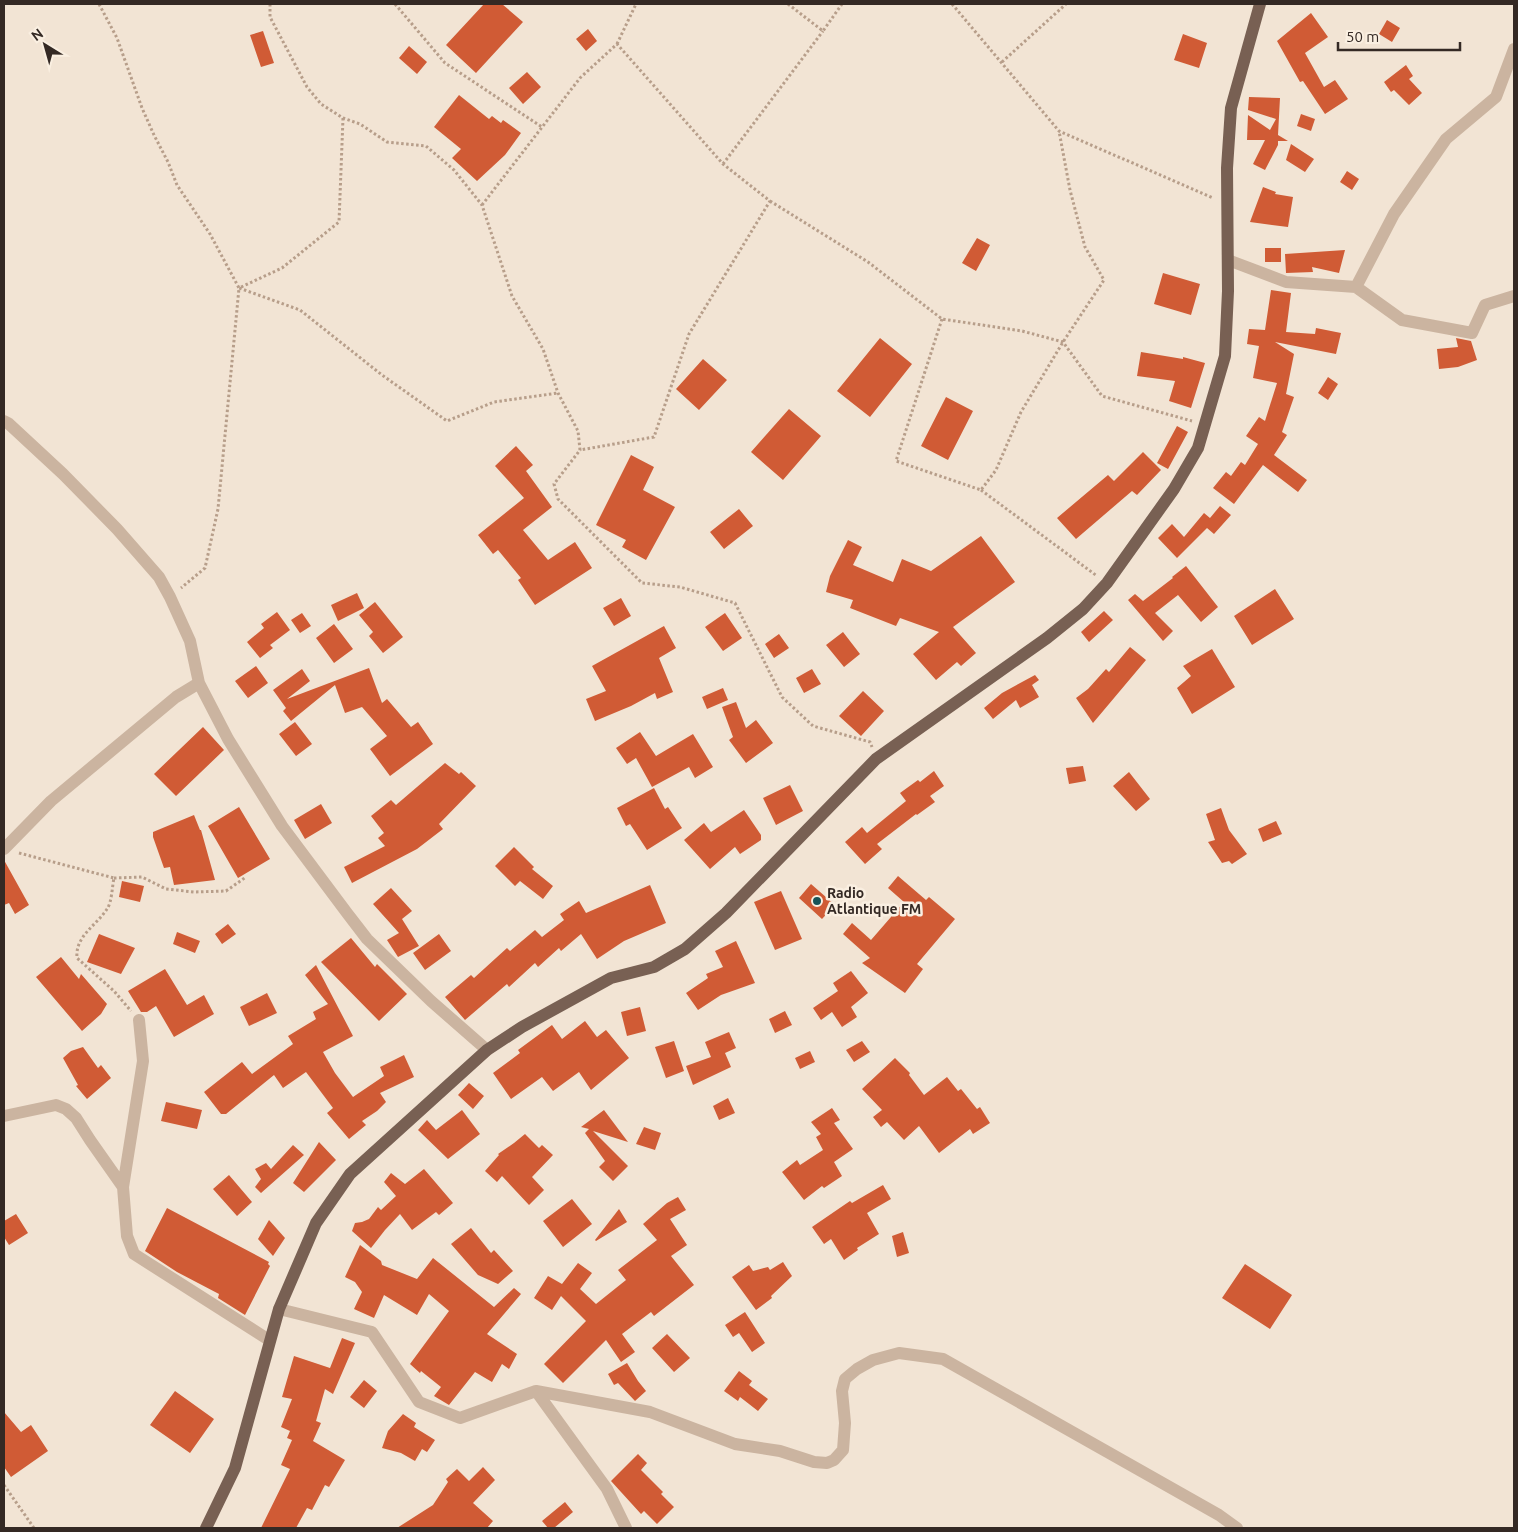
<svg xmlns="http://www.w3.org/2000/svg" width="1518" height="1532" font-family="Ubuntu,sans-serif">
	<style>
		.building { fill: #d05b35 }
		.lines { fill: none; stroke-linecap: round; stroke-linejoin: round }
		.path { stroke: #b79e8a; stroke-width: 3; stroke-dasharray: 2.5 2.5; stroke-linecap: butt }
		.street { stroke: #cbb4a0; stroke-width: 12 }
		.primary { stroke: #786053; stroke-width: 12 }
		.poi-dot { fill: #175358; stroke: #faefe1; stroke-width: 2 }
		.labels { text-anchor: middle; stroke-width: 5; stroke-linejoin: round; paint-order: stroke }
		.poi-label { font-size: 14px; font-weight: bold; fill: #342924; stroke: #faefe1; text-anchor: start }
	</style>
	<rect width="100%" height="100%" fill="#f2e4d4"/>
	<path class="building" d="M484,4h18l21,18 -47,51 -30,-28z
		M1311,13l17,24 -23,16 19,34 11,-7 13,19 -23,15 -22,-33 -3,1 -23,-41z
		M1387,20l13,8 -8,14 -13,-8z
		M588,29l9,12 -11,10 -10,-12z
		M263,31l11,32 -13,4 -11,-32z
		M1183,34l24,9 -8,25 -25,-8z
		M409,46l18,16 -10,12 -18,-16z
		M1406,65l7,11 -4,3 13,14 -13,12 -15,-15 -3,2 -7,-10z
		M527,72l14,15 -18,17 -14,-16z
		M459,95l30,24 3,-3 9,7 2,-3 18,13 -16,22 -28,26 -25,-23 9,-9 -27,-22z
		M1249,97l31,1 -2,37 10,6h-10v4l-13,25 -12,-6 12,-24h-18l1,-25 22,15 6,-11 -28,-9z
		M1301,114l14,5 -4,12 -14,-5z
		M1291,144l23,15 -9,13 -19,-12z
		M1347,171l12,8 -7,11 -12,-8z
		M1263,187l13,5 -1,2 18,3 -5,30 -38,-5z
		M977,238l13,7 -14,26 -14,-8z
		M1265,248h16v14h-16z
		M1345,250l-6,23 -27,-6 1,5 -27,1 -1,-19z
		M1163,273l37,11 -9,31 -37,-11z
		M1271,290l20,3 -5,39 29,2 1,-6 25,5 -5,21 -61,-12 19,12 -8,40 8,3 -12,35 5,3 -13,20 33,25 -9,12 -35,-27 -29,39 -21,-16 13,-16 5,4 10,-14 4,3 13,-21 -12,-8 13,-19 6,4 12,-38 -24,-5 6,-32 -12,-2 2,-15 16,1z
		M880,338l32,26 -42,53 -33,-26z
		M1456,338l15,3 6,19 -19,7 -19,2 -2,-20 21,-2z
		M1141,352l42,7v-2l22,6 -14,45 -22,-7 6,-20 -38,-5z
		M703,359l24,21 -28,30 -23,-21z
		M1328,377l10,7 -10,16 -10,-7z
		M946,397l27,14 -25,49 -27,-14z
		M789,409l32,27 -38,44 -32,-28z
		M1177,426l11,6 -20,37 -11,-6z
		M516,446l17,19 -7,6 26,36 -29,23 25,30 27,-18 17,26 -57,37 -17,-25 3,-2 -23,-28 -5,4 -15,-19 46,-37 -29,-32z
		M1143,452l18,18 -24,25 -5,-4 -56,48 -19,-21 51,-43 6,6z
		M631,455l23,12 -11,23 32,17 -29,53 -24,-13 4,-7 -30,-15z
		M1220,506l11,9 -17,19 -7,-6 -30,30 -19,-20 14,-14 12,13 20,-24 6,5z
		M739,509l14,17 -29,23 -14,-17z
		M981,536l34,46 -62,45 23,26 -15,13 -4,-4 -21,18 -23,-26 26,-22 -39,-14 -4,8 -46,-18 3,-8 -27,-8 4,-16 18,-36 14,7 -9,18 40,17 9,-23 29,12z
		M1186,566l32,41 -17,15 -23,-27 -23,18 18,18 -10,10 -35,-41 7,-6 8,7 30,-23 -1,-1z
		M1275,589l19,30 -42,26 -18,-29z
		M357,593l7,15 -26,13 -7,-16z
		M621,598l10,18 -17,10 -11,-18z
		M375,602l28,35 -20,16 -14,-17 4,-4 -14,-17z
		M1104,611l9,9 -24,22 -8,-10z
		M277,612l13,18 -20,15 3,3 -13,10 -13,-16 17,-14 -3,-4z
		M302,613l9,13 -11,7 -9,-13z
		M725,613l17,25 -19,13 -18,-24z
		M334,624l19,25 -19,14 -18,-25z
		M664,626l12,22 -17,10 14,34 -16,7 -2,-6 -24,13 -36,15 -9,-22 20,-8 -14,-25z
		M843,632l17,22 -16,13 -18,-22z
		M779,634l10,14 -15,10 -9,-14z
		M1130,647l16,13 -53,63 -17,-25 12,-9 18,-20 3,3z
		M1212,649l23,38 -43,27 -15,-26 14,-12 -8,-10z
		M256,666l12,17 -20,15 -13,-17z
		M369,668l13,35 5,-4 24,28 7,-5 15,22 -43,32 -20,-27 17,-13 -25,-29 -17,6 -10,-28 -44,36 -8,-10 3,-3 -13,-18 29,-21 8,12 -23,18z
		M812,669l9,15 -17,9 -8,-15z
		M1035,675l4,5 -7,5 7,12 -19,11 -4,-8 -23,19 -9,-11 18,-15z
		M723,688l5,12 -21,9 -5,-12z
		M863,691l21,20 -23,25 -22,-20z
		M736,702l10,26 10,-8 17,23 -27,20 -17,-23 4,-3 -11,-30z
		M295,722l17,22 -16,12 -17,-22z
		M203,727l21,23 -48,46 -22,-22z
		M640,732l16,24 37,-22 20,33 -18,11 -6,-11 -37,20 -16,-29 -9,6 -11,-16z
		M445,763l14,11 2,-2 15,14 -37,38 4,5 -26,20 -65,34 -8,-16 41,-21 -7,-8 6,-5 -13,-17 20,-16 5,5z
		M1083,766l3,15 -17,3 -3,-16z
		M934,771l10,15 -14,10 5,6 -18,13 -1,-1 -39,30 5,5 -17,15 -20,-22 17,-15 5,6 39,-32 -6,-8 18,-13 2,2z
		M1129,772l21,27 -14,12 -23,-25z
		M790,785l13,26 -27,14 -13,-27z
		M654,788l11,21 3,-2 14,21 -35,22 -17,-26 -4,2 -9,-18z
		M321,804l11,19 -27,16 -11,-19z
		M239,807l31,52 -32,19 -30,-52z
		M1221,808l8,22 18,24 -15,10 -3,-3 -7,2 -14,-21 7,-2 -9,-26z
		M744,810l17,25v5l-21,14 -5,-7 -25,22 -26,-29 20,-17 7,9z
		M194,815l6,15h1l14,50 -41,5 -4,-18 -6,1 -11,-31v-5z
		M1276,821l6,13 -19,8 -5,-13z
		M514,847l20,20 -2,2 21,17 -10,13 -23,-18 -5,5 -20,-20z
		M4,860l25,45 -14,9 -6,-11 -5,2z
		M898,876l28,24 3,-3 26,22 -38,45 6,5 -18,24 -43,-30 8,-5 -27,-24 9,-11 19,17 33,-38 -16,-14z
		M122,881l22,5 -4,16 -21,-5z
		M811,884l24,21 -13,14 -23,-21z
		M650,885l16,38 -42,18 -27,18 -16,-25 -20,17 -2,-3 -21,19 -3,-4 -26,24 -2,-3 -42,36 -20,-23 26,-22 3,3 33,-30 3,3 25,-21 7,7 22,-17 -4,-6 19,-13 7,12z
		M391,888l21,23 -10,8 17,27 -21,11 -11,-17 12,-7 -26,-29z
		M781,891l21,48 -27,11 -21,-48z
		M228,924l8,10 -14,10 -7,-10z
		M177,932l23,9 -5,12 -22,-9z
		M99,934l36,14 -14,26 -34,-12z
		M439,934l12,17 -26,19 -12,-17z
		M351,938l24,29 2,-3 30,30 -28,27 -58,-59z
		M736,941l19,42 -34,12 -23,15 -12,-17 22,-15 -2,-4 17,-7 -8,-16z
		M61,957l18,22 2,-5 26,30 -6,10 -19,17 -46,-54z
		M316,965l37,71 -30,16 12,21 18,24 31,-21 -4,-9 24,-12 10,22 -34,16 6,9 -9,9 -15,10 4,4 -17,14 -22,-26 6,-5 -27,-36 -23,16 -9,-13 -48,39h-5l-17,-22 38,-30 10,12 41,-30 -5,-8 28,-17 -3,-7 15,-8 -23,-29z
		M165,969l22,36 17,-10 10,19 -40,23 -18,-31 -9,6h-6l-13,-21z
		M851,971l17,22 -17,14 6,10 -15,10 -10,-15 -11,8 -8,-12 25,-17 -5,-8z
		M267,993l10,20 -28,13 -9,-19z
		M640,1007l6,24 -19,5 -6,-24z
		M785,1011l7,14 -17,8 -6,-14z
		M585,1021l12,16 9,-7 23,28 -38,32 -12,-18 -26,19 -11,-14 -31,22 -18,-26 27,-20 -2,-3 34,-25 10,14z
		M729,1032l7,16 -11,5 6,14 -38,18 -7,-19 25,-9 -6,-15z
		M674,1041l10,30 -18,7 -11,-31z
		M862,1041l8,11 -16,10 -8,-12z
		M83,1047l15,21 3,-3 10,13 -24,21 -11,-13 2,-1 -15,-27 8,-7z
		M810,1051l5,11 -15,7 -5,-11z
		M895,1058l15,15 -1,2 15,20 23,-18 11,14 3,-2 16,20 3,-2 10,16 -17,11 -3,-5 -31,24 -20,-27 -15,14 -17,-18 -6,5 -8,-10 9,-7 -20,-21z
		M469,1083l15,13 -11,13 -15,-14z
		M728,1098l7,15 -16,7 -6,-14z
		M166,1102l36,8 -5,19 -36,-8z
		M832,1108l8,12 -6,3 19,26 -19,13 8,14 -18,12 -2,-2 -18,14 -22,-28 15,-12 3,5 23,-15 -7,-13 5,-3 -10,-12z
		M462,1110l18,24 -32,25 -30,-29 9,-10 9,10z
		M604,1110l24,32 -35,-11 35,35 -15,15 -14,-14 6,-6 -20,-28 4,-4 -8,-2z
		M644,1127l17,6 -6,17 -19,-6z
		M525,1134l14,14 3,-3 11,10 -21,22 12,13 -15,15 -27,-29 -5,6 -12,-11 14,-16 -1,-1 16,-11z
		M319,1142l17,18 -32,32 -11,-9z
		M293,1145l11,10 -43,38 -6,-6 6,-8 -6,-10 11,-6 5,6z
		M424,1169l29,34 -14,12 -3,-3 -24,18 -12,-16 -15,16 -14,18 -19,-17 3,-8 7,-1 7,-3 9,-12 3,3 15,-14 -12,-14 7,-9 14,11z
		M229,1175l23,27 -15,14 -24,-27z
		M883,1185l8,14 -24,14 12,21 -22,14 1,2 -14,10 -13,-21 -7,5 -12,-17 38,-26 2,2z
		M678,1197l8,13 -16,9 17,26 -16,11 23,29 -40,31 -3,-4 -29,22 13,18 -14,10 -15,-22 -43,43 -19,-19 42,-43 -25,-25 -9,14 -18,-12 14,-22 14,8 16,-21 14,10 -12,16 16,15 30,-24 -8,-10 39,-30 -14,-16 24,-21z
		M572,1199l20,25 -29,23 -20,-26z
		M167,1208l102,54 -1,2 2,2 -25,49 -27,-17 1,-4 -42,-22 -32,-21z
		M619,1209l8,13 -31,19 -1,-1z
		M16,1214l12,19 -19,12 -5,-8v-16z
		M269,1220l16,18 -12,18 -15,-17z
		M471,1228l20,25 3,-3 19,21 -15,13 -20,-9 -27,-31z
		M903,1232l6,21 -12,4 -5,-21z
		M360,1245l21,16 1,4 35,14 16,-21 61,49 20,-19 7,6 -34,40 30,20 -8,15 -7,-5 -10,18 -17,-10 -26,33 -15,-9 7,-9 -20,-16 -1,2 -10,-9 39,-53 -20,-17 -12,21 -33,-20 -10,23 -20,-9 8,-17 -7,-10 -10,-5z
		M783,1262l9,14 -21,20 1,2 -16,12 -24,-33 17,-12 4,6 15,-4 2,3z
		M1245,1264l47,31 -22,34 -48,-31z
		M745,1312l20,31 -13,9 -13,-19 -6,4 -8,-12z
		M667,1334l23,24 -16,14 -22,-24z
		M342,1338l13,5 -22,51 -8,-5 -9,32 5,2 -8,18 32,19 -16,27 -4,-2 -13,25 -5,-2 -11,20h-35l29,-59 -9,-4 11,-25 -5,-2 3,-7 -9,-4 11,-28 -10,-2 12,-41 36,12z
		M627,1363l11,18 8,10 -11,10 -17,-18 -4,2 -6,-11z
		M739,1371l13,10 -3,4 19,14 -10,12 -18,-14 -2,4 -14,-10z
		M364,1380l13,11 -13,17 -14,-11z
		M175,1391l39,28 -24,34 -40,-28z
		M4,1412l17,20 10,-7 17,26 -37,26 -7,-10z
		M403,1414l13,9 -2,4 21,13 -8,12 -5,-3 -7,12 -14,-8 -19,-5 6,-17z
		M638,1454l9,9 -6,7 22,22 -2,2 13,13 -17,17 -13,-13 -3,3 -30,-33z
		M483,1467l12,13 -22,23 20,18 -6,7h-90l36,-23 15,-23 -2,-3 11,-10 12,12z
		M565,1502l8,10 -19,16h-6l-6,-7z"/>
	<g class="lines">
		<path class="path" d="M99,4l18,34 25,70 12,27 14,27 9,23 33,49 29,54 -21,221 -13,59 -24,20
			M270,4v13l37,70 14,17 22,14 17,6 27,18 39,4 28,24 28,35 30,91 31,53 15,44 20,38 2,19 -26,34 4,15 84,84 38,4 55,16 47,94 31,29 57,16 2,5
			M395,4l50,59 97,64
			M788,4l35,27 19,-27
			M952,4l107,127 154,67
			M617,44l19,-40
			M1002,62l64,-58
			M343,118l-4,104 -57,46 -43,20 61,22 82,65 65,46 47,-19 64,-9
			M723,164l100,-133
			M770,201l98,61 74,57 80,12 41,11 39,54 90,25
			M482,205l98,-127 37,-34 106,120 47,37 -81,133 -35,103 -74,13
			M942,319l-46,142 85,29 15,-20 25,-58 42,-70 41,-62 -19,-33 -15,-57 -11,-59
			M981,490l116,86
			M19,853l95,25c-2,9 -2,24 -7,31 -11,17 -32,27 -30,49l37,33 17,20
			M114,878l28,-1 24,12 28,3 32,-1 20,-14
			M4,1485l30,43"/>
		<path class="street" d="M1228,260l58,22 70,5 46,33 70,13 13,-28 29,-9
			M1356,287l38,-73 52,-75 50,-42 18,-48
			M4,421l4,2 55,51 54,55 42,48 11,20 20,44 9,42 29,56 54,87 65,87 20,26 64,62 56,49
			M4,849l47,-48 125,-104 23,-14
			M4,1116l52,-11 10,4 10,9 14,22 33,47 4,49 7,18 135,86
			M123,1187l20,-126 -4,-41
			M279,1309l93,23 47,70 41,16 76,-27 114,21 85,32 45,7 34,11 13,1 7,-3 9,-10 2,-27 -3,-32 3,-12 12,-10 16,-9 26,-7 44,6 276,156 18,13
			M536,1391l71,98 19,39"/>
		<path class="primary" d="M206,1528l29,-60 44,-159 37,-86 34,-49 137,-124 35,-23 89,-49 43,-11 31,-18 41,-36 150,-154 171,-121 36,-29 24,-26 67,-94 24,-41 27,-92 3,-65 -1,-123 4,-60 29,-104"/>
	</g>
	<circle class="poi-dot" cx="817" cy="901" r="5"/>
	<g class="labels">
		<g class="poi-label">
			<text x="827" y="898">Radio<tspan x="827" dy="16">Atlantique FM</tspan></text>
		</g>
	</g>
	<rect width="1518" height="1532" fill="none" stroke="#342924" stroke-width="10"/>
	<g transform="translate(45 45) rotate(323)" stroke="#faefe1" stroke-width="4" paint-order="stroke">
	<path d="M0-4L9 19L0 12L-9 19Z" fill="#342924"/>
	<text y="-8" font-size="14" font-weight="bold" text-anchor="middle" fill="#342924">N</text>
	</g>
	<path d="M1338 42v8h122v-8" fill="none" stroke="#342924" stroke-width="2.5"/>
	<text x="1346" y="42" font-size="15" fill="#342924" stroke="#faefe1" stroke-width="4" paint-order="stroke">50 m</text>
</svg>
